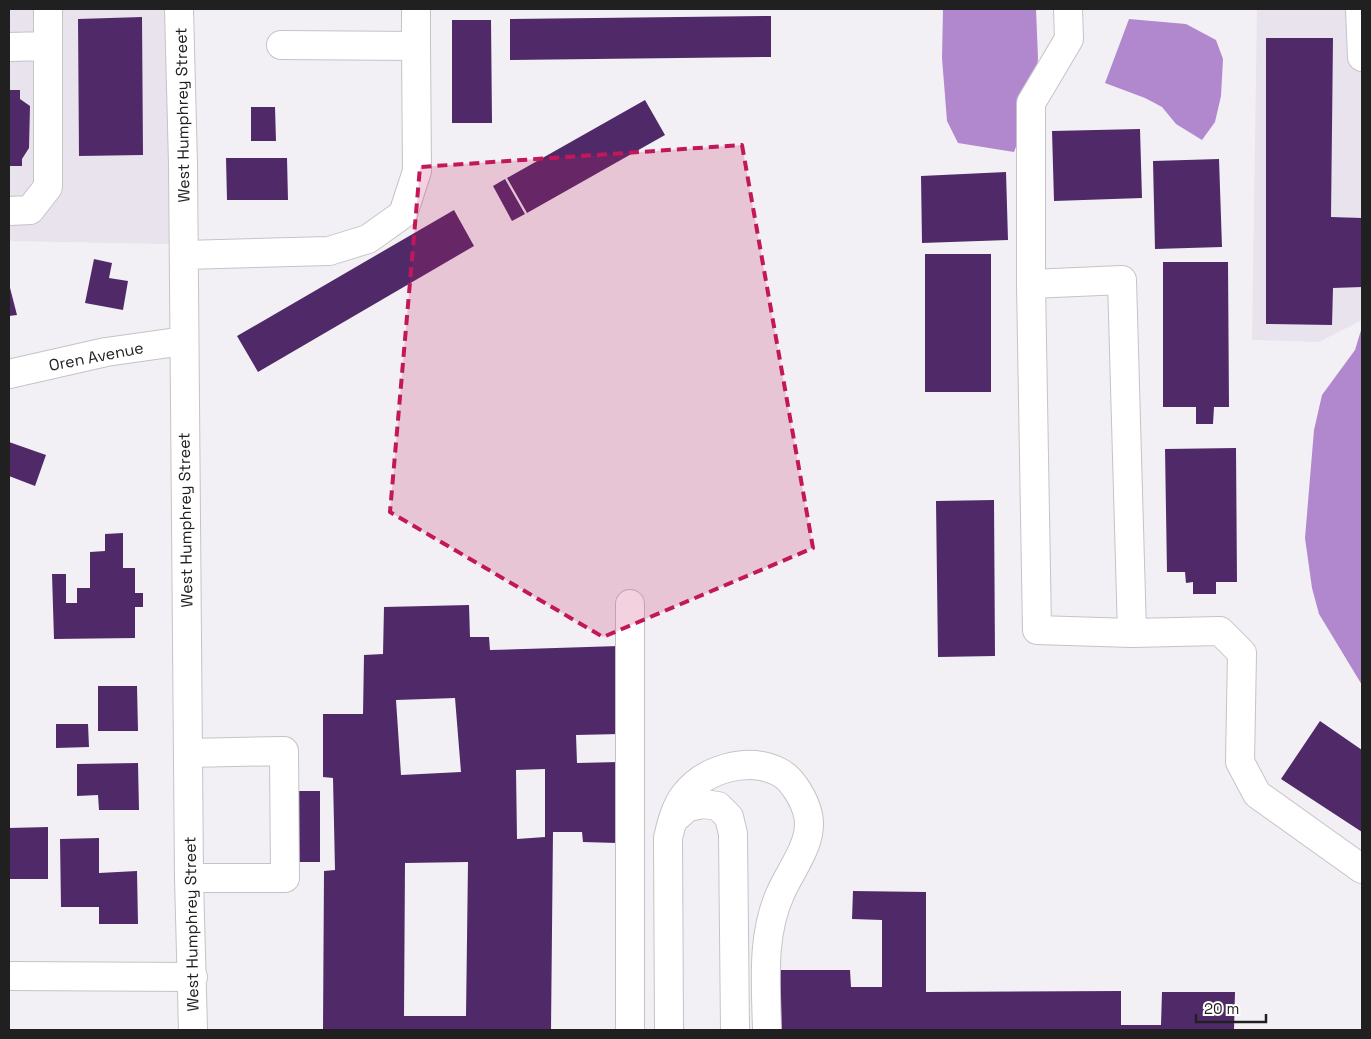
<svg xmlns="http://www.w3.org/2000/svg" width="1371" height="1039" font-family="'Space Grotesk',sans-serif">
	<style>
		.built { fill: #e8e3ed }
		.water { fill: #b188ce }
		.building { fill: #502a68; fill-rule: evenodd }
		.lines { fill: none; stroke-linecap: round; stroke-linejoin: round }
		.minor-casing { stroke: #c5c3c7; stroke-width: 30 }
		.minor { stroke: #fff; stroke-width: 28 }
		.marked { fill: #c2185b; fill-opacity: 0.2; stroke: #c2185b; stroke-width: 4; stroke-dasharray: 10 6; stroke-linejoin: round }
		.labels { text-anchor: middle; stroke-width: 5; stroke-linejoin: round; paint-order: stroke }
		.street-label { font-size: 16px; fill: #212021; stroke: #fff }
	</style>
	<rect width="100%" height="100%" fill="#f2f0f4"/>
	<path class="built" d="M9,9h157l4,235 -161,-3z
		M1257,9h105v311l-43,22 -67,-2z"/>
	<path class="water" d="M943,9h93l2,49 -3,37 -21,57 -56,-9 -11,-22 -5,-63z
		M1129,19l57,5 30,16 7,19 -2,37 -6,26 -13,18 -26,-16 -14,-17 -17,-9 -40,-15z
		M1362,327v358l-43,-71 -7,-26 -7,-50 9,-108 8,-35 33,-45z"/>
	<path class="building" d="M771,16v41l-261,3v-41z
		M142,17l1,138 -64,1 -1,-137z
		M452,20h39l1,103h-40z
		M1266,38h67l-2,179 31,1v69l-29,1 -1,37 -66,-1z
		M9,90h11v9l10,7 -1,42 -7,11v7h-13z
		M645,100l20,35 -138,78 -20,-35z
		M251,107h24l1,34h-25z
		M1140,129l2,69 -88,3 -2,-70z
		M226,158h61l1,42h-61z
		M1219,159l3,88 -67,2 -2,-88z
		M1006,172l2,68 -86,3 -1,-67z
		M505,179l20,35 -13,7 -19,-35z
		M454,210l20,36 -216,126 -21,-36z
		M925,254h66v138h-66z
		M94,259l18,4 -3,15 19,3 -5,29 -38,-7z
		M1163,262h65l1,145h-15l-1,17h-17v-17h-33z
		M9,284l8,31 -8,1z
		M9,442l37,13 -11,31 -26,-10z
		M1236,448l1,134h-21v12h-23v-12l-7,1 -1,-11h-18l-2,-123z
		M994,500l1,156 -57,1 -2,-156z
		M123,533v35h12v25h8v14h-8v31l-81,1 -2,-65h14v29h11v-15h13v-36l15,-1v-17z
		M469,605l1,32h19l1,13 129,-4 1,88 -44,1 1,28 42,-1 -2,81 -34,-1 -1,-10h-29l-2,198h-228l1,-159 11,-1 -2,-92 -10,-1v-63h40l1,-59 19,-1 1,-47zM455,698l6,74 -60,3 -5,-75zM545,769v68l-28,2 -1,-69zM468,862l-2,154h-62l1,-153z
		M98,686h39l1,45h-40z
		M1320,721l42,29v82l-81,-53z
		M56,724h32l1,23 -33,1z
		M138,763l1,47h-40l-1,-15 -21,1v-32z
		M297,791h23v71h-23z
		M48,827v52h-39v-51z
		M99,838v35l38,-2 1,53h-39v-17h-38l-1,-68z
		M853,891l73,1v100l195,-1v34h40l1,-33h73l-1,38h-454v-60h70l1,17h31v-67l-30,-1z"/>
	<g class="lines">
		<defs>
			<path id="minor" d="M179,9l4,155 6,714 4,152
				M1068,9l1,30 -38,64v181l91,-4 10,353 88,-2 22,22 -2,109 17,32 105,75
				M1360,9l2,48
				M281,45l135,1v-37
				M9,47l38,-1
				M9,211l21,-1 18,-23v-178
				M184,255l145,-4 39,-12 35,-25 14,-43 -1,-125
				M1031,284l6,346 95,3
				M9,374l97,-22 78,-11
				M630,604v426
				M188,753l96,-2 1,127h-96
				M673,820l15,-13 15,-3 15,2 11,11 4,17 2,196
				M9,976l184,1
				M669,1030l-1,-192c3,-13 7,-30 16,-42 20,-27 64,-40 95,-24 14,7 26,29 29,43 6,27 -17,54 -27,77 -20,43 -15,92 -14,138"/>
		</defs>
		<use href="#minor" class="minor-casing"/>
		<use href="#minor" class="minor"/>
	</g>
	<path class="marked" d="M742,145l71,403 -210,89 -213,-125 30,-345z"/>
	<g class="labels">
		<g class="street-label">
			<text transform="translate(182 115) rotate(-91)" y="6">West Humphrey Street</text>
			<text transform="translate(96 356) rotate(-11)" y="6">Oren Avenue</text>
			<text transform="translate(185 520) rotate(-91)" y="6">West Humphrey Street</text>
			<text transform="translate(191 924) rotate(-91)" y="6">West Humphrey Street</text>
		</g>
	</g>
	<rect width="1371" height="1039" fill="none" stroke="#212021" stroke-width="20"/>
	<path d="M1196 1014v8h70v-8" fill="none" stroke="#212021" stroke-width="2.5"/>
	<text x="1204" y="1014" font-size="15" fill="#212021" stroke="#ffffff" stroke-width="4" paint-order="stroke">20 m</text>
</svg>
